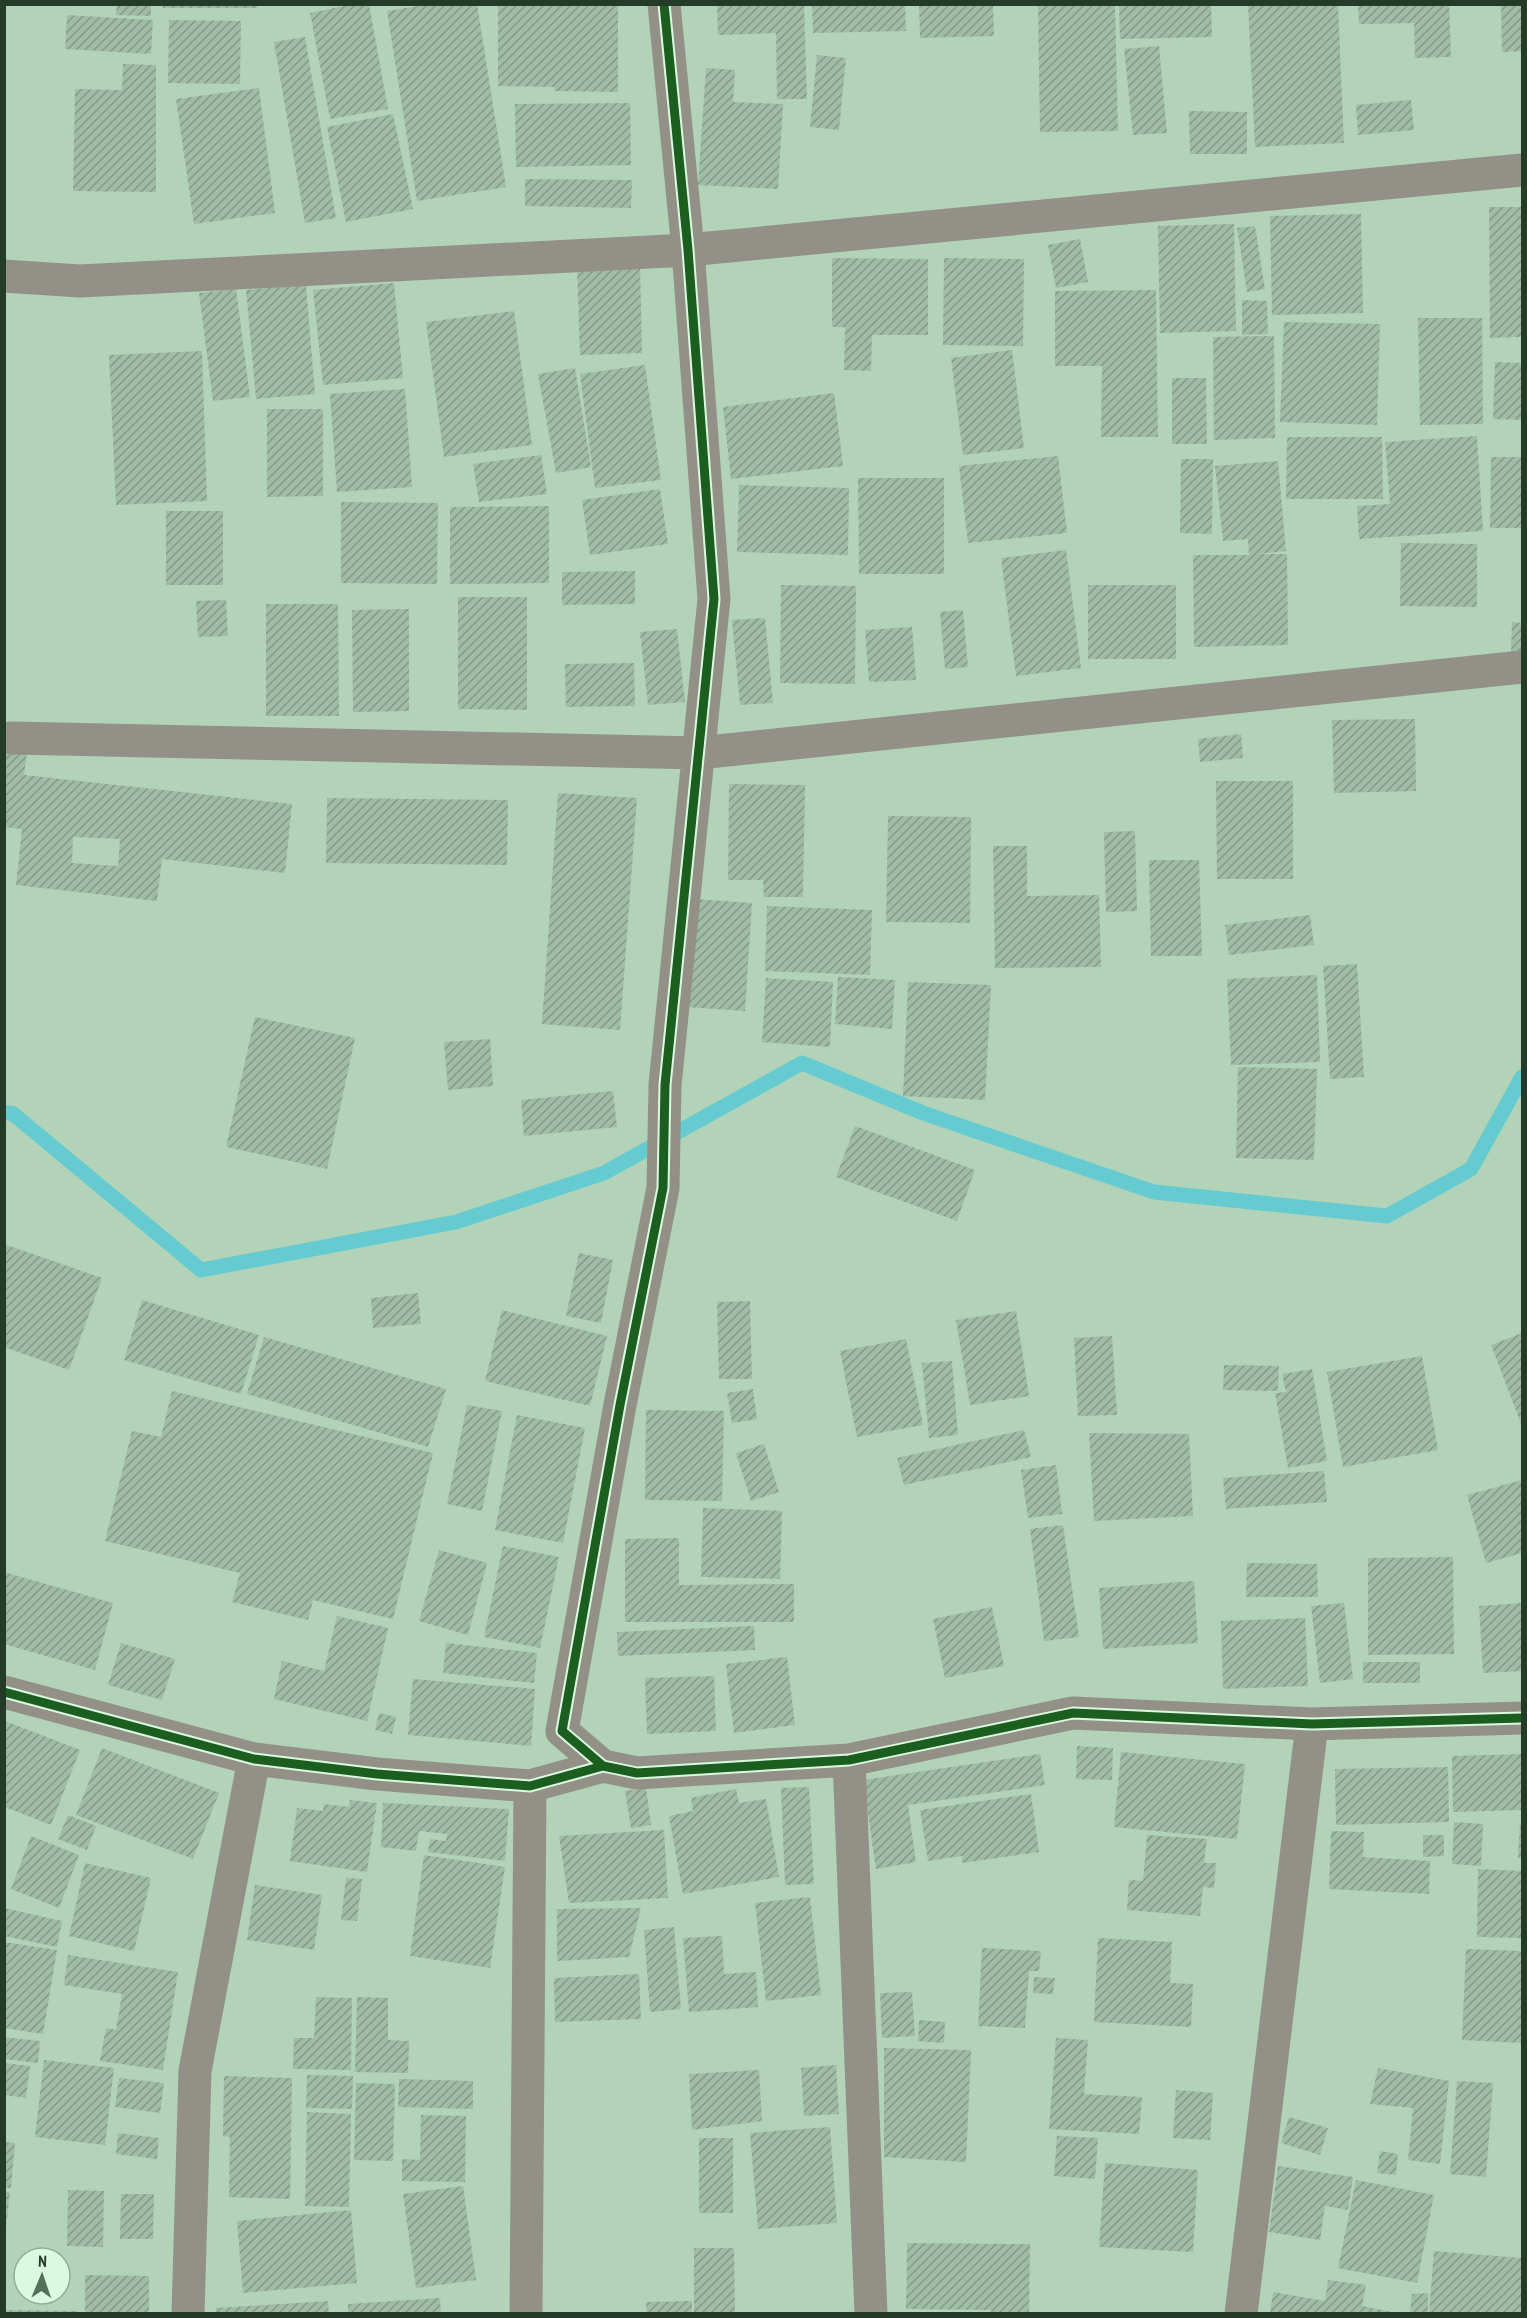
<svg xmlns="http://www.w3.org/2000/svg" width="1527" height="2318" font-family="'PT Sans Narrow',sans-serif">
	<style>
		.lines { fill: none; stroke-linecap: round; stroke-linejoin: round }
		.stream { stroke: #66cbd0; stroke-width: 15 }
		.building { fill: url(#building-hatch); fill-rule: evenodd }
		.minor { stroke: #939187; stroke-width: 33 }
		.cycleway-casing { stroke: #dbf9e1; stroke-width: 13 }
		.cycleway { stroke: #1b5e20; stroke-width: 9 }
	</style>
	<defs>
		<pattern id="building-hatch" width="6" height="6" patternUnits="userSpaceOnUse" patternTransform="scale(1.5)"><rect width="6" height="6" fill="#a1bca6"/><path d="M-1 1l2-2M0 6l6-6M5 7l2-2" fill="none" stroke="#839a87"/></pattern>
	</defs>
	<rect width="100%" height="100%" fill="#b2d3b8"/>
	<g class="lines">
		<path class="stream" d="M4,1113h8l189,157 255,-48 148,-49 198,-110 121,50 231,79 233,24 84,-47 51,-92"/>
	</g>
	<path class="building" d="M117,4h34v12l-35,-1z
		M163,4h94v4h-94z
		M354,4h15l19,105 -58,10 -20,-106z
		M431,4h46l29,183 -89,14 -30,-190z
		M498,4h120v88l-64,-1 1,-4 -57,-1z
		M812,4h93l1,27 -93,2z
		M919,4h74l1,32 -74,2z
		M1119,4h92l1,33 -92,2z
		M1248,4h90l6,139 -89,4z
		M1358,4h91l2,53 -36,1 -1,-35 -55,1z
		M1501,4h21v47l-20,1z
		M717,5h87l3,94h-30l-1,-66 -58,2z
		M1115,5l3,126 -78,1 -2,-126z
		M67,15l86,5 -2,34 -86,-5z
		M169,20l72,1 -1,63 -72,-1z
		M305,37l31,181 -31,5 -31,-181z
		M1159,46l8,87 -34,2 -9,-86z
		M817,55l29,3 -7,72 -29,-3z
		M123,64l33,1v127l-83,-1 2,-102 47,1z
		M706,68l29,2 -2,32 50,2 -5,85 -80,-4z
		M259,88l16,125 -81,11 -18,-125z
		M1411,100l3,30 -56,5 -2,-30z
		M630,103l1,62 -115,2 -1,-63z
		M1189,111l58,1v42h-57z
		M393,114l20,95 -67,13 -19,-95z
		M525,179l107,1 -1,28 -106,-2z
		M1489,207h33v130l-32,1z
		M1361,214l2,99 -91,2 -2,-99z
		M1234,224l2,107 -76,2 -2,-107z
		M1255,226l10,63 -18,3 -10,-64z
		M1080,239l8,43 -32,6 -8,-43z
		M832,258l96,1v76h-56l-1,36 -27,-1 1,-43h-13z
		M944,258l80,1 -1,87 -80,-1z
		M640,264l2,89 -62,2 -3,-88z
		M394,283l9,95 -80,7 -10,-95z
		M306,285l9,109 -59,5 -10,-109z
		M236,289l14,108 -37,4 -14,-108z
		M1156,290l2,147h-57l1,-71h-47v-75z
		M1242,300l25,1 1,33 -26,1z
		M514,311l18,134 -88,12 -18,-135z
		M1418,318h64l1,106 -63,1z
		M1284,322l96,2 -3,101 -97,-3z
		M1274,336l1,102 -61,2 -1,-103z
		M1012,350l12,98 -61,7 -12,-97z
		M202,351l5,150 -91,4 -7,-150z
		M1495,362l27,1v57l-29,-1z
		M645,365l16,115 -66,8 -15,-114z
		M575,368l16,99 -35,6 -18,-99z
		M1172,378h34l1,66h-35z
		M405,389l7,98 -75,5 -7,-98z
		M834,393l9,73 -112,13 -8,-72z
		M267,409h56v87l-56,1z
		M1477,436l6,95 -124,8 -2,-33 33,-2 -5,-62z
		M1287,437h95l1,62h-97z
		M541,455l6,39 -68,8 -6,-38z
		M1058,456l9,77 -99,10 -9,-77z
		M1491,457h31v71h-32z
		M1181,459h32l-1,75 -32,-1z
		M1278,461l8,90 -29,3h30l1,91 -94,2 -1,-92h56l-1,-16 -25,2 -8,-75z
		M858,478h86v96h-85z
		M739,485l110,3 -1,67 -111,-3z
		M660,489l8,55 -78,11 -8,-55z
		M341,502l97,1 -1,81 -96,-1z
		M549,506v77l-99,1v-77z
		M166,511h57v74h-57z
		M1401,543l76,1v63l-77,-1z
		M1066,550l15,118 -65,8 -15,-118z
		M635,571v33l-73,1v-33z
		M781,585l75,1 -1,98 -75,-1z
		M1088,585h88v74h-88z
		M458,597h69v113l-69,-1z
		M226,600l2,36 -30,1 -2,-36z
		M266,604h72l1,112h-73z
		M409,609v102l-56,1 -1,-102z
		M963,610l5,57 -23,2 -5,-57z
		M765,618l8,85 -33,2 -8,-85z
		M1512,622l10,1v30l-11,-1z
		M912,627l4,53 -47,2 -4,-52z
		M677,629l8,73 -37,3 -8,-73z
		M634,663l1,43 -69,1 -1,-43z
		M1415,719l1,72 -82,2 -2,-73z
		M1241,734l2,24 -43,4 -2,-23z
		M4,750l23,2 -3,23 268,29 -7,69 -123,-14 -5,42 -141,-16 6,-56 -18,-2zM73,837l47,2 -2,27 -46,-3z
		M1216,781h77v98h-76z
		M729,784l76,1 -2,112h-39l-1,-17h-35z
		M558,793l79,5 -17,232 -78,-6z
		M327,798l181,2 -1,65 -181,-2z
		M888,816l83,1 -1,106 -84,-1z
		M1135,831l2,80 -31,1 -2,-80z
		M993,846h34v50l72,-1 2,72 -106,1z
		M1149,860h50l3,96h-51z
		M694,899l58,4 -7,108 -59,-4z
		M767,906l105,4 -2,65 -105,-4z
		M1310,915l4,30 -85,10 -4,-30z
		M1357,964l7,113 -34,2 -7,-113z
		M1317,975l3,87 -89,3 -4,-86z
		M838,977l57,3 -3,49 -57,-5z
		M766,978l67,4 -3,65 -68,-5z
		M908,982l83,3 -6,115 -82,-4z
		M255,1017l100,21 -28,131 -101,-22z
		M490,1039l3,47 -45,4 -4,-48z
		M1238,1067l79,2 -3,91 -78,-2z
		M613,1091l4,36 -93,9 -3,-36z
		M855,1126l120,44 -18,51 -121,-44z
		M4,1244l98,34 -33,92 -65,-23z
		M579,1253l34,7 -12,63 -35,-7z
		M418,1293l3,31 -48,4 -2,-30z
		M142,1300l117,35 -18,59 -117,-34z
		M750,1301l2,78h-33l-2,-77z
		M502,1310l105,26 -17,70 -105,-25z
		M1016,1311l13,85 -59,9 -14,-85z
		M1522,1333v93l-31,-81z
		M1112,1336l5,79 -39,1 -4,-78z
		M264,1337l182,52 -18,58 -181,-53z
		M906,1339l17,86 -66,12 -17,-86z
		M1422,1356l16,94 -95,17 -16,-95z
		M952,1361l6,74 -29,3 -7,-75z
		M1224,1365l55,1 -1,25 -55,-1z
		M1312,1369l15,92 -39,7 -13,-75 11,-1 -4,-18z
		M753,1389l4,30 -25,4 -5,-30z
		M172,1391l261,62 -40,166 -80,-19 -5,20 -76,-18 8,-29 -135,-32 27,-110 29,6z
		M467,1405l35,6 -20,100 -35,-7z
		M646,1410l78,1 -2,90 -77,-1z
		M517,1415l68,13 -22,115 -68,-13z
		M1024,1430l7,27 -127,28 -7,-27z
		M1089,1433l100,1 4,82 -99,5z
		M764,1444l15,48 -28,9 -15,-48z
		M1056,1465l6,49 -34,4 -7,-48z
		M1324,1471l3,31 -101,7 -3,-31z
		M1522,1480v73l-36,10 -19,-68z
		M703,1508l79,3 -2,68 -79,-2z
		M1063,1525l16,112 -35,4 -14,-112z
		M679,1538v47l115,-1v38h-169v-83z
		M503,1546l56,11 -19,91 -56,-11z
		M439,1550l48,13 -19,72 -49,-14z
		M1453,1557l1,97 -86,1v-97z
		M1247,1563l70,1 1,33h-72z
		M4,1572l109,31 -18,67 -91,-26z
		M1194,1581l4,62 -95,6 -4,-61z
		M1344,1603l9,76 -33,4 -9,-77z
		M1522,1603v68l-39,2 -4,-67z
		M992,1607l12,59 -59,12 -12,-59z
		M337,1616l51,12 -21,93 -93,-22 8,-38 42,10z
		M1305,1618l3,68 -85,3 -2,-68z
		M754,1626l1,24 -137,6 -1,-24z
		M121,1643l54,16 -13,41 -54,-15z
		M446,1643l91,10 -3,30 -91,-10z
		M787,1657l8,68 -61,8 -8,-69z
		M1363,1662h57v21h-57z
		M714,1676l2,55 -69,3 -2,-56z
		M413,1679l122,10 -4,57 -123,-11z
		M379,1713l17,4 -4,17 -17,-4z
		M5,1721l75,29 -29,75 -46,-18z
		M1077,1746l36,2 -1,32 -36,-1z
		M102,1748l117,45 -26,66 -117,-44z
		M1121,1752l124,12 -8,75 -123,-12z
		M1040,1754l5,31 -137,20 8,57 -40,7 -13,-89z
		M1522,1754v56l-69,2 -1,-56z
		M1448,1767l1,55 -113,3 -1,-56z
		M809,1787l5,97 -29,1 -4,-97z
		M646,1788l5,37 -20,3 -6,-37z
		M736,1789l3,14 27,-4 13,78 -96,17 -14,-78 24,-5 -2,-13z
		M1031,1794l8,58 -77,11v-7l-34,5 -8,-51z
		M350,1800l27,3 -10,69 -77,-11 7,-53 26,3 1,-7 25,3z
		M383,1803l126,6 -4,52 -77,-9 2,-13 16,2 1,-7 -28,-3 -3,20 -35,-4z
		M68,1815l28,11 -9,24 -29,-11z
		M1454,1822l29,2 -2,42 -29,-2z
		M1520,1823h2v35h-4z
		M664,1830l4,68 -99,5 -10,-67z
		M1331,1831l33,1 -1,25 67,4 -1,33 -100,-5z
		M1147,1835l60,4 -3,24h12l-2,25 -11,-1 -3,29 -73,-6 2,-30 14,1z
		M1423,1835h21v21l-21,1z
		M31,1836l48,19 -20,53 -48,-19z
		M424,1855l81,12 -15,101 -80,-12z
		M85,1863l66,15 -17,73 -65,-15z
		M1478,1869l44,2v67l-45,-1z
		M346,1878l16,1 -5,42 -16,-1z
		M255,1885l67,10 -8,55 -67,-10z
		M810,1897l11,98 -55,6 -11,-98z
		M4,1908l58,13 -5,26 -53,-11z
		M641,1908l-12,49 -72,4v-52z
		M674,1927l7,82 -31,3 -6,-82z
		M722,1936l2,38 32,-2 2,35 -69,5 -6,-74z
		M1098,1938l74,4 -2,41 23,1 -2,43 -97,-5z
		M4,1942l53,8 -14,84 -39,-6z
		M982,1948l59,3 -2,20h-10l-4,57 -47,-2z
		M1466,1949l56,2v92l-60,-3z
		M68,1955l110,17 -15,98 -63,-9 6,-33 10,2 6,-36 -58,-9z
		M639,1974l2,45 -86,3 -1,-44z
		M1034,1977l21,1 -2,16 -20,-1z
		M912,1992l3,44 -33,2 -2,-45z
		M316,1997l36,1 -1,72 -58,-1 1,-31h20z
		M357,1997l31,1v42l21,1 -1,32 -53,-1z
		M919,2020l26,2 -1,21 -26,-2z
		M4,2037l36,4 -2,22 -34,-4z
		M1056,2038l32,2 -4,54 58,3 -3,37 -90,-5z
		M884,2048l87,2 -5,112 -82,-5z
		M44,2060l70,8 -9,77 -70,-8z
		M4,2063l26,3 -4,32 -22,-3z
		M836,2065l3,49 -35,2 -3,-48z
		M1378,2068l71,13 -9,83 -32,-4 5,-52 -43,-4z
		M759,2070l3,51 -70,9 -3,-56z
		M307,2075l46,1 -1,33 -46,-1z
		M224,2076l68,2 -2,121 -61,-2 1,-60 -7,-1z
		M119,2078l45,5 -4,30 -45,-6z
		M399,2079l74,2v28l-75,-2z
		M1457,2081l36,2 -7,94 -36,-3z
		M356,2083l39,1 -2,77 -39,-1z
		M1176,2090l37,3 -3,47 -37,-2z
		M307,2112l44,2 -2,93 -44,-1z
		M421,2115l45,1 -1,66 -63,-1v-22l18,1z
		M1289,2117l39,11 -8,27 -39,-12z
		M830,2127l7,96 -79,6 -8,-96z
		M118,2133l41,5 -2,21 -41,-5z
		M1057,2136l41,2 -3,41 -41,-3z
		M699,2138h34v75h-34z
		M4,2142l11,1 -4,45h-7z
		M1380,2151l18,3 -2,21 -19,-2z
		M1105,2163l93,7 -5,82 -94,-5z
		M1278,2166l75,11 -5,33 -23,-4 -5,34 -51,-8z
		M1356,2180l78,15 -17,88 -79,-15z
		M463,2186l13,94 -60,8 -13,-94z
		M68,2190l36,1 -1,56 -36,-1z
		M4,2192h6l-4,35h-2z
		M121,2194h33l-1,45h-33z
		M351,2210l6,73 -114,10 -6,-72z
		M907,2243l123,1 -1,70h-38v-4l-85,-1z
		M694,2248h40l1,66h-41z
		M1434,2251l88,7v56h-93z
		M85,2275l64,1v38h-64z
		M1328,2280l38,5 -4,21 40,8h-132l3,-22 52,9z
		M1428,2293v21h-18l2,-20z
		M440,2298l1,16h-93v-10z
		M328,2301l1,13h-113v-6z
		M692,2301v13h-45l-1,-12z
		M4,2310l74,1v3h-74z"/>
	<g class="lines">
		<path class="minor" d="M4,276l76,5 608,-31 834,-80
			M11,738l688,15 823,-86
			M4,1692l250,67 123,15 153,12 73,-20 34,7 212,-13 224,-47 239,11 210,-6
			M849,1760l22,554
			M603,1766l-41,-35 58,-326 43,-217 2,-103 49,-486 -26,-349 -24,-246
			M188,2314l7,-243 59,-312
			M526,2314l4,-528
			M1241,2314l71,-590"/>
		<defs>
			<path id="cycleway" d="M4,1692l250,67 123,15 153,12 73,-20 34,7 212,-13 224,-47 239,11 210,-6
				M603,1766l-41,-35 58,-326 43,-217 2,-103 49,-486 -26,-349 -24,-246"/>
		</defs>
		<use href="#cycleway" class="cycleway-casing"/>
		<use href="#cycleway" class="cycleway"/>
	</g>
	<rect width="1527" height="2318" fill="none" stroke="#233b28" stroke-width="12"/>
	<g transform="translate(42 2276) rotate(2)"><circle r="28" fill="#dbf9e1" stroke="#91ad97" stroke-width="1.5"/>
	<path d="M0-4.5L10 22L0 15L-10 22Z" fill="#55705a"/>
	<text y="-9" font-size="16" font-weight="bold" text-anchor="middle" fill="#233b28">N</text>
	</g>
</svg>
